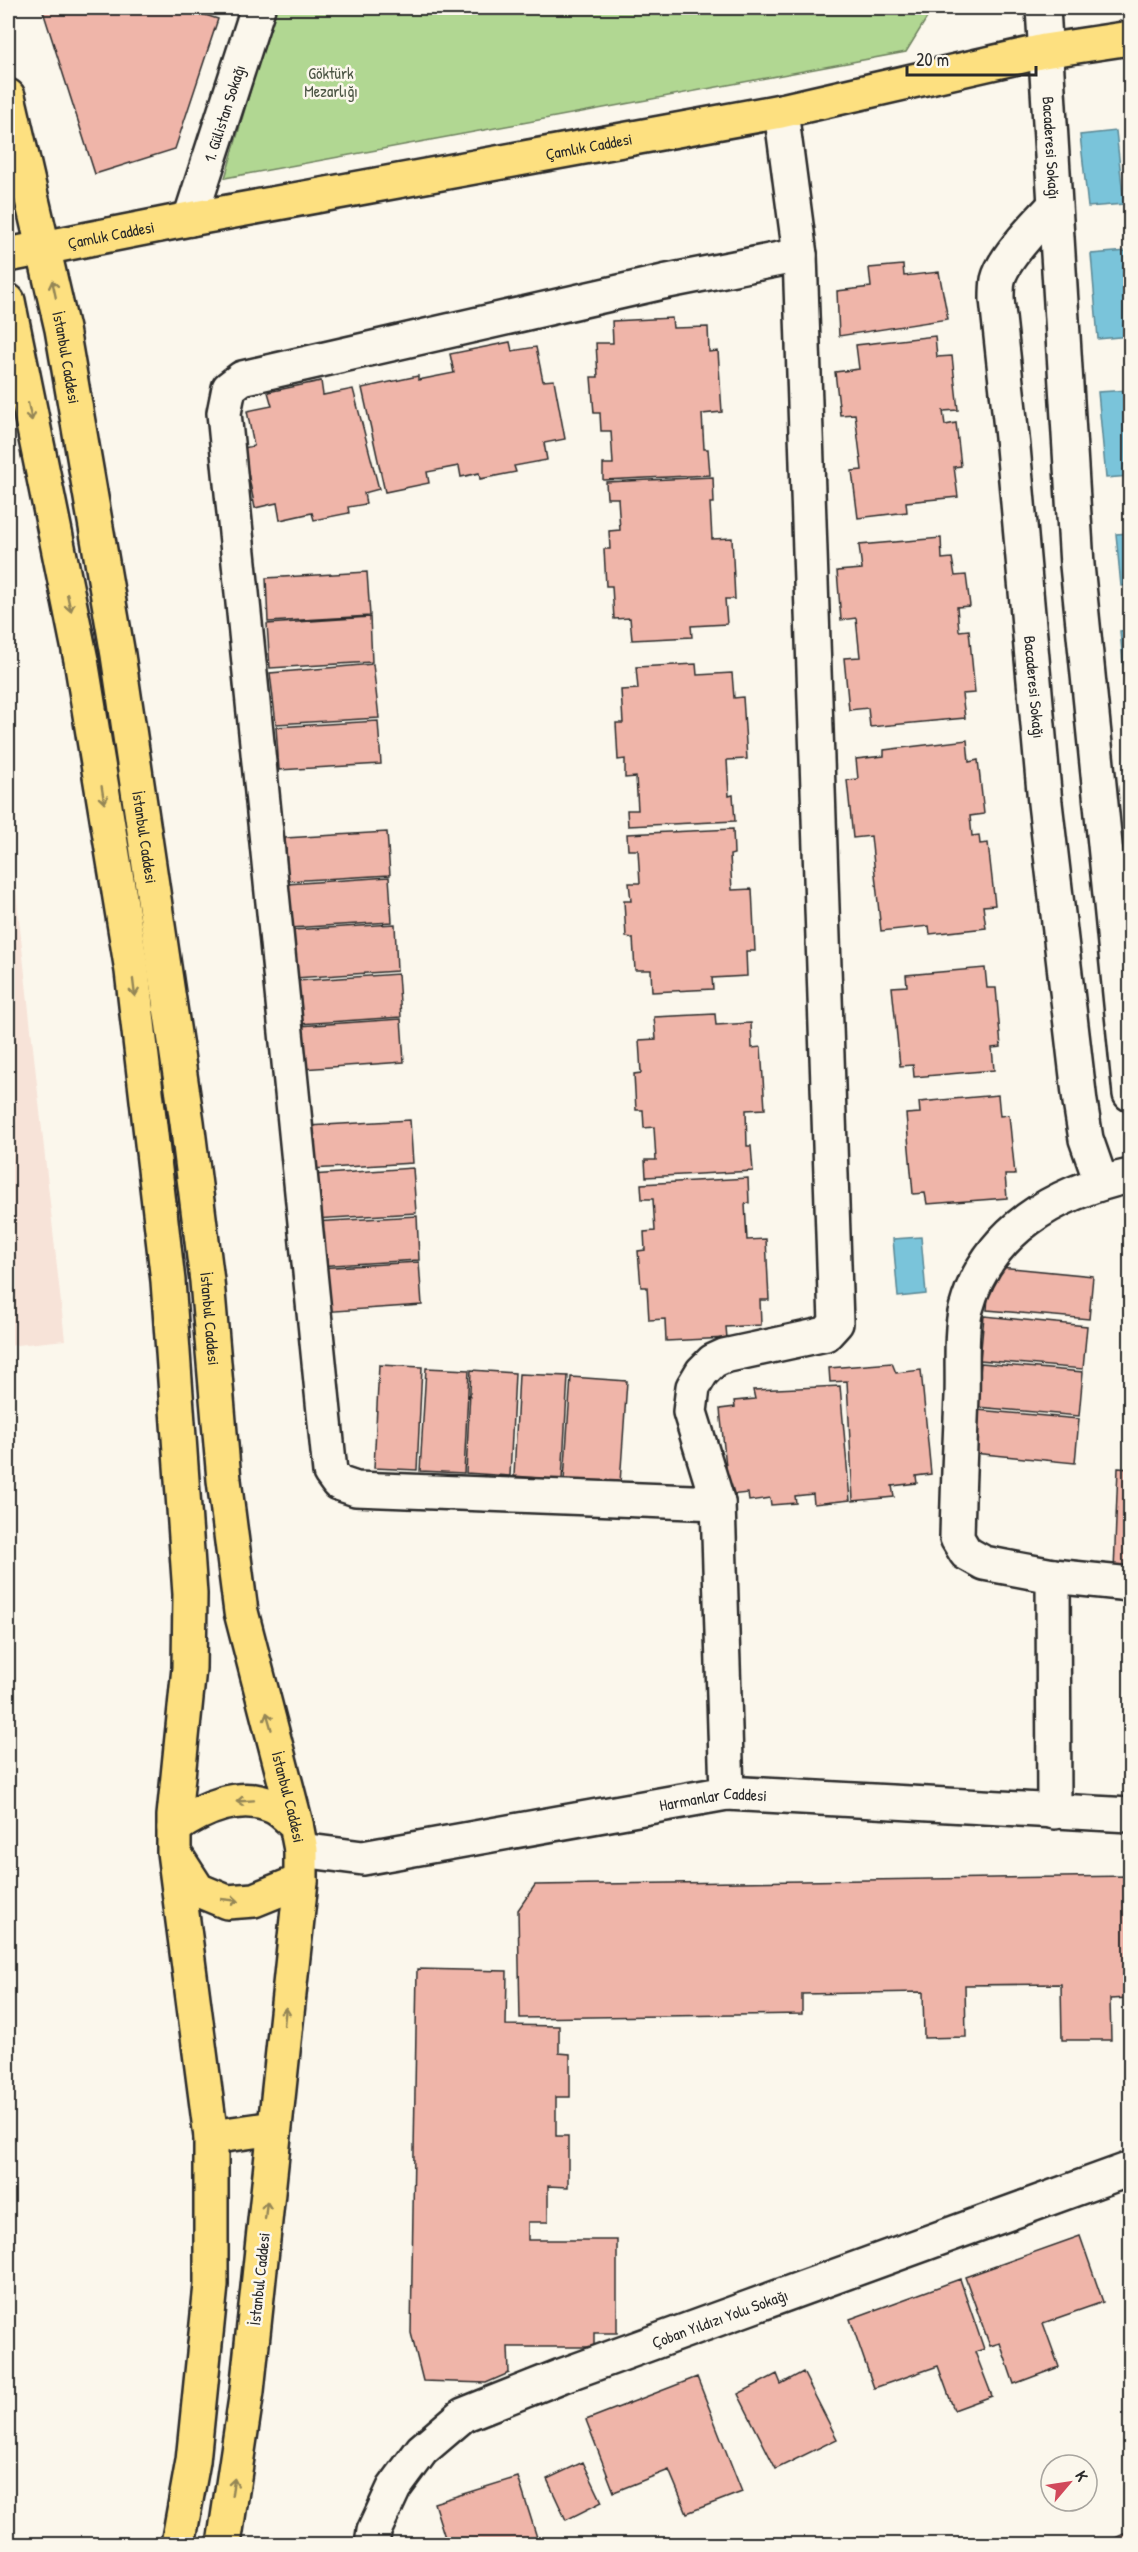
<svg xmlns="http://www.w3.org/2000/svg" width="1138" height="2552" font-family="'Patrick Hand',sans-serif">
	<style>
		.built { fill: #f7e3d8 }
		.green { fill: #b1d792; stroke: #6e815e; stroke-width: 1.5 }
		.water { fill: #7ac4da; stroke: #5a8794; stroke-width: 1.5 }
		.building { fill: #efb5a9; stroke: #2b2b2b; stroke-width: 1.5 }
		.lines { fill: none; stroke-linecap: round; stroke-linejoin: round }
		.minor-casing { stroke: #2b2b2b; stroke-width: 38 }
		.major-casing { stroke: #2b2b2b; stroke-width: 38 }
		.minor { stroke: #fbf7ec; stroke-width: 33 }
		.major { stroke: #fde080; stroke-width: 33 }
		.oneway { stroke: #948656 }
		.labels { text-anchor: middle; stroke-width: 5; stroke-linejoin: round; paint-order: stroke }
		.park-label { font-size: 16px; fill: #4c5645; stroke: #fbf7ec }
		.street-label { font-size: 16px; fill: #2b2b2b; stroke: #fbf7ec }
	</style>
	<rect width="100%" height="100%" fill="#fbf7ec"/>
	<filter id="ink" filterUnits="userSpaceOnUse"><feTurbulence type="fractalNoise" baseFrequency=".0167" numOctaves="2"/><feDisplacementMap in="SourceGraphic" scale="12" xChannelSelector="R" yChannelSelector="G"/><feConvolveMatrix kernelMatrix="1 2 1 2 8 2 1 2 1" color-interpolation-filters="sRGB"/></filter>
	<g filter="url(#ink)">
		<path class="built" d="M8,819l57,521 -57,6z"/>
		<path class="green" d="M274,8h659l-27,44 -681,126z"/>
		<path class="water" d="M1116,131l8,73 -36,3 -8,-72z
			M1127,251l3,38v47l-32,3 -7,-85z
			M1130,390v86l-24,2 -8,-86z
			M1130,533v52l-9,1 -5,-52z
			M1130,630v52l-5,1 -5,-52z
			M921,1237l5,57 -28,3 -5,-58z"/>
		<path class="building" d="M42,8h141l35,11 -43,130 -80,25z
			M1088,8h42v2l-42,1z
			M903,265l1,11 35,-4 9,47 -109,17 -2,-45 34,-4 -2,-19z
			M672,318l1,10 35,-1 1,25 9,-1 4,61 -20,2 2,35h4l2,26 -107,5v-16h10l-2,-33h-10l-1,-18h-6l-3,-36h7l-2,-34h17l-1,-22z
			M935,336l2,21 15,-1 6,54 -15,1 2,14 11,-2 5,43 -7,1 4,30 -52,5 1,10 -49,6 -6,-47 10,-1 -7,-56 -15,1 -5,-43 24,-3 -3,-24z
			M510,342l2,9 24,-4 7,34 11,-1 11,59 -21,4 3,17 -33,6 2,6 -36,7 -1,-6 -18,4 -2,-11 -32,6 2,11 -44,9 -23,-104 56,-12v4l36,-7 -4,-19z
			M321,381l2,14 30,-6 26,100 -15,4 2,11 -18,3 1,6 -35,7 -2,-7 -32,7 -3,-17 -22,5 -12,-60 11,-2 -7,-35 25,-5 -4,-14z
			M713,477l1,26h-4l2,36 20,-1 3,61h-10l2,25 -36,2 1,11 -60,3 -2,-22 -16,1 -2,-33h-6l-2,-37h6l-1,-18 11,-1 -2,-32h-11l-1,-16z
			M941,538l1,21 10,-1 3,18 11,-1 4,31 -13,1 2,24 10,-1 6,63 -13,1 3,24 -95,9 -2,-19 -19,2 -5,-52 16,-1 -4,-39 -15,2 -4,-49 25,-2 -3,-24z
			M367,572l3,44 -102,6 -2,-44z
			M370,617l2,45 -102,6 -3,-44z
			M373,664l6,54 -103,6 -6,-51z
			M696,664l1,11 35,-2 2,25 9,-1 4,62 -20,1 2,36 4,-1 2,26 -107,5 -1,-16h11l-2,-33 -11,1v-19l-7,1 -2,-37h7l-2,-33 17,-1 -2,-22z
			M378,721l3,43 -102,6 -3,-43z
			M967,740l2,22 9,-2 6,54 -14,2 2,20 7,-1 1,9 8,-1 7,62 -12,1 3,22 -56,6 -1,-8 -48,5 -10,-95 -18,2 -6,-58 11,-1 -2,-20 28,-3v-6z
			M733,829l1,25 -4,1 2,35 20,-1 3,62h-9l1,25 -35,2 1,11 -61,3 -1,-22h-16l-2,-32 -7,-1 -2,-36h7l-2,-18h11l-2,-33h-10l-1,-16z
			M387,832l3,43 -102,6 -3,-43z
			M389,877l3,45 -103,6 -2,-44z
			M395,924l2,47 -102,7 -3,-48z
			M985,968l2,20h9l5,59 -9,1 2,22 -80,7 -1,-12 -13,1 -8,-79 15,-1 -1,-11z
			M398,974l3,43 -102,7 -3,-43z
			M715,1014l1,11 35,-2 1,25 9,-1 4,62 -19,1 1,36h4l2,25 -107,6 -1,-17h11l-2,-33 -10,1 -1,-18h-7l-2,-36 7,-1 -2,-33 17,-1 -2,-22z
			M401,1019l3,43 -102,7 -3,-43z
			M998,1095l2,21 9,-1 6,60h-10l2,23 -80,6 -2,-11 -12,1 -7,-80 14,-1 -1,-11z
			M410,1120l3,43 -102,6 -3,-43z
			M413,1168l3,45 -102,6 -3,-44z
			M748,1178l1,25 -4,1 2,36 19,-1 3,61h-9l1,25 -35,2 1,11 -61,3 -1,-22 -16,1 -2,-33h-6l-3,-36 7,-1 -1,-18 11,-1 -2,-32h-11l-1,-15z
			M417,1216l2,44 -103,6 -3,-44z
			M419,1262l3,43 -101,7 -4,-44z
			M990,1266l103,10 -4,43 -102,-9z
			M984,1316l103,10 -4,43 -103,-9z
			M892,1363l4,10 25,-3 10,104 -15,2 1,7 -25,3 2,11 -41,4 -6,-120 -17,1 -1,-14z
			M981,1363l102,9 -4,44 -102,-9z
			M379,1365l43,2 -5,103 -43,-2z
			M426,1368l43,2 -5,103 -44,-2z
			M471,1370l44,3 -5,103 -44,-3z
			M519,1374l49,2 -6,104 -48,-4z
			M571,1377l56,4 -7,102 -56,-3z
			M840,1386l10,114 -36,4 -1,-10 -18,2 1,7 -25,2 -1,-7 -21,3 -1,-8 -19,2 -9,-86 15,-2 -1,-6 21,-2 -2,-9z
			M977,1410l102,9 -4,44 -102,-10z
			M1118,1468l12,1v103l-16,-1z
			M1130,1876v122l-20,1 1,41h-49l-1,-56 -96,1 1,52 -42,1 -1,-46 -121,2v20l-282,4 -2,-108 17,-25z
			M417,1969l90,2 -1,54 53,1v27l11,1v43h-14v39h12v51l-20,-1v36h-20v18h89v93h-23v14h-86l1,26 -23,10 -63,-2 -12,-48z
			M1080,2236l23,66 -60,21 16,44 -45,17 -14,-41 -10,3 -25,-69z
			M960,2279l24,70 -9,3 17,44 -38,14 -16,-44 -64,22 -24,-69z
			M803,2372l34,67 -61,30 -38,-75 39,-20 4,10z
			M697,2377l45,115 -55,21 -18,-43 -55,22 -28,-72z
			M583,2462l19,40 -36,18 -19,-41z
			M518,2477l21,67h-92l-13,-41z
			M1130,2531v13h-12l-3,-6z"/>
		<g class="lines">
			<defs>
				<g id="minor">
					<path id="s1" d="M1043,8l34,557 53,529"/>
					<path id="s2" d="M1053,207c-15,16 -50,51 -55,73 -1,6 -1,13 -1,19l16,148 32,356 35,299 6,37 15,43"/>
					<path id="s3" d="M190,219l68,-211"/>
					<path d="M1130,1176c-75,16 -143,55 -164,133 -6,20 -3,64 -4,87 -2,47 -4,94 -5,142l9,15 18,10 69,13 77,8"/>
					<path d="M718,1503l-362,-14 -18,-6 -8,-11 -106,-1059 5,-25 13,-10 421,-96 137,-27"/>
					<path d="M1053,1576l1,236"/>
					<path d="M727,1793l-9,-290 -28,-91 3,-25 9,-15 11,-11 11,-5 102,-22 10,-11 -36,-1068 -19,-144"/>
					<path id="s4" d="M301,1850l62,8 364,-65 403,22"/>
					<path id="s5" d="M372,2544l2,-13 20,-43 28,-38 41,-35 98,-39 569,-207"/>
				</g>
				<g id="major">
					<path id="s6" d="M8,96l54,233 56,326 69,467 20,159 17,199 17,132 55,212 5,26v31l-54,510 -23,153"/>
					<path id="s7" d="M8,255l182,-36 591,-108 263,-60 86,-13"/>
					<path d="M8,301l73,359 51,311 36,310 22,313 -1,74 -15,148v36l37,285v148l-18,176 -15,83"/>
					<path d="M174,1828c28,-20 67,-37 100,-21 8,4 15,12 22,17"/>
					<path d="M178,1859l20,31 29,12 27,-2 47,-19"/>
					<path d="M211,2137l63,-9"/>
				</g>
			</defs>
			<use href="#minor" class="minor-casing"/>
			<use href="#major" class="major-casing"/>
			<use href="#minor" class="minor"/>
			<use href="#major" class="major"/>
		</g>
		<defs><path id="oneway-shaft" d="M-6 0H5M1.5-3L5.5 0L1.5 3" fill="none" stroke-width="1.6" stroke-linecap="round" stroke-linejoin="round" transform="scale(1.5)"/></defs>
		<g class="oneway">
			<use href="#oneway-shaft" transform="translate(54 289) rotate(-102)"/>
			<use href="#oneway-shaft" transform="translate(30 412) rotate(78)"/>
			<use href="#oneway-shaft" transform="translate(69 603) rotate(78)"/>
			<use href="#oneway-shaft" transform="translate(103 795) rotate(81)"/>
			<use href="#oneway-shaft" transform="translate(134 988) rotate(83)"/>
			<use href="#oneway-shaft" transform="translate(269 1721) rotate(-106)"/>
			<use href="#oneway-shaft" transform="translate(245 1801) rotate(176)"/>
			<use href="#oneway-shaft" transform="translate(230 1900) rotate(6)"/>
			<use href="#oneway-shaft" transform="translate(285 2016) rotate(-84)"/>
			<use href="#oneway-shaft" transform="translate(266 2210) rotate(-84)"/>
			<use href="#oneway-shaft" transform="translate(233 2487) rotate(-81)"/>
		</g>
	</g>
	<g class="labels">
		<g class="park-label">
			<text x="331" y="79">Göktürk<tspan x="331" dy="18">Mezarlığı</tspan></text>
		</g>
		<g class="street-label">
			<text dy="6" stroke="none"><textPath href="#s3" startOffset="111">1. Gülistan Sokağı</textPath></text>
			<text dy="6" stroke="none"><textPath href="#s7" startOffset="591">Çamlık Caddesi</textPath></text>
			<text dy="6" stroke="none"><textPath href="#s1" startOffset="140">Bacaderesi Sokağı</textPath></text>
			<text dy="6" stroke="none"><textPath href="#s7" startOffset="105">Çamlık Caddesi</textPath></text>
			<text dy="6" stroke="none"><textPath href="#s6" startOffset="268">İstanbul Caddesi</textPath></text>
			<text dy="6" stroke="none"><textPath href="#s2" startOffset="501">Bacaderesi Sokağı</textPath></text>
			<text dy="6" stroke="none"><textPath href="#s6" startOffset="754">İstanbul Caddesi</textPath></text>
			<text dy="6" stroke="none"><textPath href="#s6" startOffset="1240">İstanbul Caddesi</textPath></text>
			<text dy="6" stroke="none"><textPath href="#s6" startOffset="1726">İstanbul Caddesi</textPath></text>
			<text dy="6" stroke="none"><textPath href="#s4" startOffset="418">Harmanlar Caddesi</textPath></text>
			<text transform="translate(259 2279) rotate(-84)" y="6">İstanbul Caddesi</text>
			<text dy="6" stroke="none"><textPath href="#s5" startOffset="436">Çoban Yıldızı Yolu Sokağı</textPath></text>
		</g>
	</g>
	<rect width="1138" height="2552" fill="none" stroke="#fbf7ec" stroke-width="30"/>
	<rect x="15" y="15" width="1108" height="2522" fill="none" stroke="#2b2b2b" stroke-width="2" filter="url(#ink)"/>
	<g transform="translate(1069 2483) rotate(61)"><circle r="28" fill="#fbf7ec" stroke="#a8a59f" stroke-width="1.5"/>
	<path d="M0-4.5L10 22L0 15L-10 22Z" fill="#d1495b"/>
	<text y="-9" font-size="16" font-weight="bold" text-anchor="middle" fill="#2b2b2b">K</text>
	</g>
	<path d="M907 66v9h129v-9" fill="none" stroke="#2b2b2b" stroke-width="3"/>
	<text x="916" y="66" font-size="18" fill="#2b2b2b" stroke="#fbf7ec" stroke-width="4.5" paint-order="stroke">20 m</text>
</svg>
